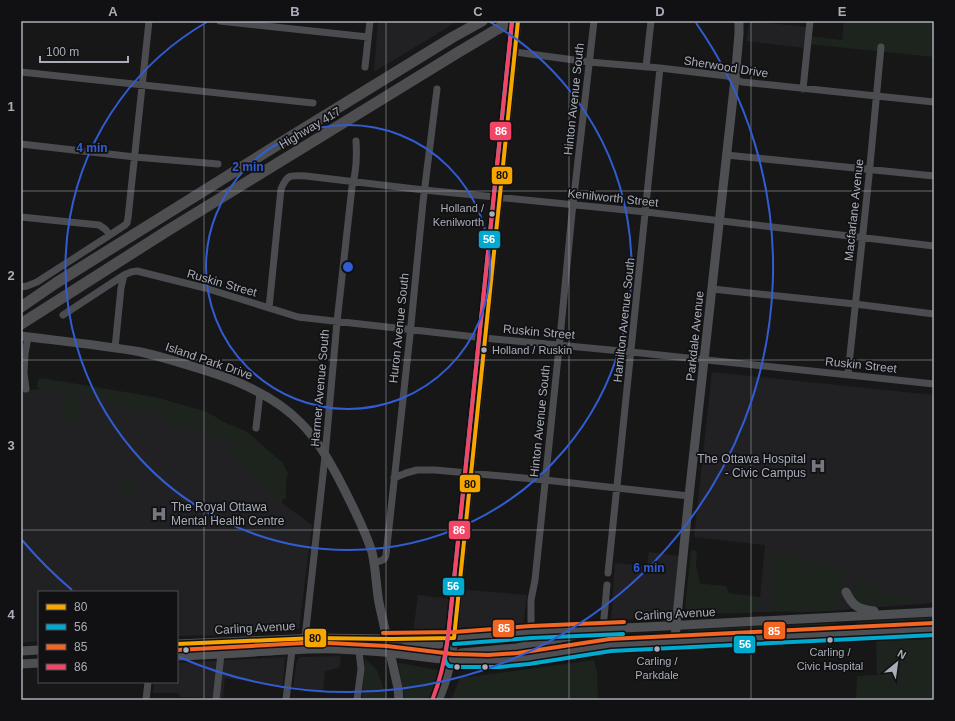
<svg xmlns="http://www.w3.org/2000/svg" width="955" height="721" font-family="Helvetica,sans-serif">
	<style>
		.built { fill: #212123 }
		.green { fill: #1d241e }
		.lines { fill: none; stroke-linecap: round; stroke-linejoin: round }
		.minor { stroke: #4b4c50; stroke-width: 7 }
		.major { stroke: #4d4f52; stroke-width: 9 }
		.highway { stroke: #4e4e51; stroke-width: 11 }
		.bus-1-casing { stroke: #111113; stroke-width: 7 }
		.bus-2-casing { stroke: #111113; stroke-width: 7 }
		.bus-3-casing { stroke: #111113; stroke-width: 7 }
		.bus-4-casing { stroke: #111113; stroke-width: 7 }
		.bus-1 { stroke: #f7a600; stroke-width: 4 }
		.bus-2 { stroke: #00a9ce; stroke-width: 4 }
		.bus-3 { stroke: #f26522; stroke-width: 4 }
		.bus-4 { stroke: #f34667; stroke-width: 4 }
		.grid { fill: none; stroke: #a8adb8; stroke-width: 1; stroke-opacity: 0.55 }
		.ring { fill: none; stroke: #325cd3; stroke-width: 2 }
		.bus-dot { fill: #a8adb8; stroke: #111113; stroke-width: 1.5 }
		.labels { text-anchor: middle; stroke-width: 3.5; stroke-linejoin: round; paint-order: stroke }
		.bus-label { font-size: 11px; fill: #a8adb8; stroke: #111113 }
		.street-label { font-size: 12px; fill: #a8adb8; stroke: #111113 }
		.poi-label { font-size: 12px; fill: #a8adb8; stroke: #111113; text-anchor: end }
		.centre { fill: #325cd3; stroke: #111113; stroke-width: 2 }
		.ring-label { font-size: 12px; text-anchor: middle; font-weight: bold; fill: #325cd3; stroke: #111113; stroke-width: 3.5; stroke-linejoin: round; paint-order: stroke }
		.line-badge { stroke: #111113; stroke-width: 1.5 }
		.badge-label { font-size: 11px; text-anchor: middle; font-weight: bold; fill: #fff }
		.pale-badge-label { font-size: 11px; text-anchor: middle; font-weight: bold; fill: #111 }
		.neatline { fill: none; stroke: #a8adb8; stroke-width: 1.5 }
		.grid-label { font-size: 13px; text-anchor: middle; font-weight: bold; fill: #a8adb8 }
	</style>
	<rect width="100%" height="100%" fill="#171717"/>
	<path class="built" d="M378,21h80l-84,51z
		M750,21l57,6 -2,21 -59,-7z
		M712,372l222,23v208l-105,8 -136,2 67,-15 5,-53 -71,-8z
		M56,387l119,18 109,66 -2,32 30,22 -13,104 -50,2 -21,4 -51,1v-44h-138v49l-18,2v-252z
		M649,552l30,4 -6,60 -18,3 -44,1 4,-57 32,3z
		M468,590l59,5 -4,32 -56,4 -54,1 5,-37 33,4z
		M341,656l-1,9 -2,3 -13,3 -2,20 -30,-4 4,-27 3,-3z
		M285,657l-2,29 -58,-8 -2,20 -43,-1 -1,-4h-26l1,-11h23v-19z"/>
	<path class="green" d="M844,21h90v36l-126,-13v-8l34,4z
		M42,378l113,19 52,15 19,11 20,8 36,31 6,11 -2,11v14l-3,2h-4l-3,-2 -14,-18 -4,-3 -7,-3 -8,-7 -3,-8 -8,-7 -1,-4 1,-4 -10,-6 -11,-3 -11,-5 -13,-5 -13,2 -6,-4 -5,-7 -3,-1 -19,-6 -8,-1 -7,1 -8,-1 -17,-11 -11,-1 -11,-5 -39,-2 -3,-2 1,-7z
		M67,392l15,4 -6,29 -15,-3z
		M122,477l12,2 -1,12 -12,-1z
		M692,550l5,1 -1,14 4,18 4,1 22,2 3,7 30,4 3,8 -5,6 -6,2 -61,1 -3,-2 -2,-4 6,-57z
		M779,553l63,18 1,3 -3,18 -1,13 -2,1 -4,5 -28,1 -30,-1 -3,-3 -2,-9 1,-15 5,-27z
		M858,578c8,2 12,8 20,11 13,6 27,7 40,14l-52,3c-8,-2 -10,-6 -13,-14z
		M934,617v7c-26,2 -51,4 -76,0v-2z
		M837,623v1c-22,4 -45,4 -67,6 -28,2 -55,7 -83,4l1,-4z
		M934,639v61h-78l1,-24 20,-1 -1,-34z
		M365,659l12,11 11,30h-26z
		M594,660l3,11 1,29h-147l9,-22 55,-7z
		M398,663l40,7 -1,11 -9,19h-23z"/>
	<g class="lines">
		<path class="minor" d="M220,21l148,16
			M515,52l74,10 71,6 67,8 15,6 192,20
			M365,67l5,-46
			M646,67l5,-46
			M21,72l292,31
			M803,89l7,-68
			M21,144l114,13 83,7
			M726,155l208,21
			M21,217l78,8 6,4 5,6
			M21,287l6,-1 10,-4 73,-47 15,-10 2,-2 1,-5 21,-197
			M712,289l143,15 79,10
			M269,308l12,-119c7,-16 9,-13 25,-13l118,14 222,22 288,34
			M63,315l61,-40 7,-3 6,-1 68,17 93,29 196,22 137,13 303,32
			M115,348l6,-60 3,-13
			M848,374l21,-198 12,-129
			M26,389l-2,-16 1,-19 3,-17
			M256,428l4,-35
			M394,478l12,-5 11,-3h18l110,10 144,16
			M374,563c5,-2 11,-2 12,-8l24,-220 13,-133 14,-113
			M608,573l52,-505
			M603,629l4,-44
			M531,632v-32l4,-20 25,-242 12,-125 22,-192
			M305,638l20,-182 12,-134 15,-135c4,-14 5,-31 4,-46
			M454,638l64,-617
			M146,700l2,-18
			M216,700l5,-46
			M286,700l6,-50
			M357,700l4,-31 -2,-18"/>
		<path class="major" d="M21,336c40,5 80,9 120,16 22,5 44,12 66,19 35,11 69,26 94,52 18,18 32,44 43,66 10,20 21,41 28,63 4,17 4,34 7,51 6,28 13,57 19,85l1,12
			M846,592c7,15 13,17 28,19
			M675,642l1,-16 13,-130 46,-417 4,-45v-13
			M177,644l138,-6 77,1 62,-1 77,-6 115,-5 288,-15
			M21,651l18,-1
			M395,654l9,-6 28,-2 8,-2 9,-4
			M177,656c31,-1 62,-3 94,-5 22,-1 44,-3 66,-2 19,1 38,2 57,4 32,4 61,9 94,8 41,-1 81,-12 122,-16l324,-16
			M451,660l4,-4 6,-3 56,-5 62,-14
			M21,664l18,-1
			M438,700c10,-21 13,-40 16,-62"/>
		<path class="highway" d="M21,307l35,-24 226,-141 171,-105 29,-16
			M21,324l146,-93 290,-178 37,-22 19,-10"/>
		<defs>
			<path id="bus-1" d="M454,638l64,-617
				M177,644l138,-6 77,1 62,-1"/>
			<path id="bus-2" d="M512,21l-63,607 -4,31 1,4 3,3 11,1h39l30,-3 82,-13 323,-16
				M454,644l77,-6 92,-4"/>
			<path id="bus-3" d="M383,633l71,-1 77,-6 93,-4
				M177,650l127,-7h25l58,3 66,8 35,1 30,-2 92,-14 324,-16"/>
			<path id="bus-4" d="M433,698c8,-20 12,-40 15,-61l64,-616"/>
		</defs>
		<use href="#bus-1" class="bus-1-casing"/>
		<use href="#bus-2" class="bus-2-casing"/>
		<use href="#bus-3" class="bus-3-casing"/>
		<use href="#bus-4" class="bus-4-casing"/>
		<use href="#bus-1" class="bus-1"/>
		<use href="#bus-2" class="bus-2"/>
		<use href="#bus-3" class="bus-3"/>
		<use href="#bus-4" class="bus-4"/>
	</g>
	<path class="grid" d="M204,21v679M386,21v679M569,21v679M751,21v679M21,191h913M21,360h913M21,530h913"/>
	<g class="ring">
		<circle cx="348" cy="267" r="142"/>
		<path d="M490 22A283 283 0 1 1 207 22"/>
		<path d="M72 590A425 425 0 0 1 22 540M696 23A425 425 0 0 1 179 657"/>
	</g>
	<defs>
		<symbol id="hospital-bare" viewBox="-9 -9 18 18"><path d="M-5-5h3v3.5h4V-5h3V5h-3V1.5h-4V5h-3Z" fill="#757880" stroke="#111113" stroke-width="2.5" paint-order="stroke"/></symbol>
	</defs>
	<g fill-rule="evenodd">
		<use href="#hospital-bare" x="807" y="455" width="22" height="22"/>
		<use href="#hospital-bare" x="148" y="503" width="22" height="22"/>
	</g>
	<g class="bus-dot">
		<circle cx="492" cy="214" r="3.5"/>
		<circle cx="484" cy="350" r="3.5"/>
		<circle cx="830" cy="640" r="3.5"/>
		<circle cx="657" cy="649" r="3.5"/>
		<circle cx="186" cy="650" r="3.5"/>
		<circle cx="457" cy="667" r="3.5"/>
		<circle cx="485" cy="667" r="3.5"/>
	</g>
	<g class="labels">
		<g class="bus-label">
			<text x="484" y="212" text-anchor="end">Holland /<tspan x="484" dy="14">Kenilworth</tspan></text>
			<text x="492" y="354" text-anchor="start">Holland / Ruskin</text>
			<text x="830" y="656">Carling /<tspan x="830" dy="14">Civic Hospital</tspan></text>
			<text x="657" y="665">Carling /<tspan x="657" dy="14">Parkdale</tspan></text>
		</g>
		<g class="street-label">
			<text transform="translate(726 67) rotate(9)" y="4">Sherwood Drive</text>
			<text transform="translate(574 99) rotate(-84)" y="4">Hinton Avenue South</text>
			<text transform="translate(310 128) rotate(-31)" y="4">Highway 417</text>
			<text transform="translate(613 198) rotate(6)" y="4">Kenilworth Street</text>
			<text transform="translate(854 210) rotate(-84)" y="4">Macfarlane Avenue</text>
			<text transform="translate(222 283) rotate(16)" y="4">Ruskin Street</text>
			<text transform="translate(624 320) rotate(-84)" y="4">Hamilton Avenue South</text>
			<text transform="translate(399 328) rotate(-84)" y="4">Huron Avenue South</text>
			<text transform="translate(539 332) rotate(5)" y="4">Ruskin Street</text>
			<text transform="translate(695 336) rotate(-84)" y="4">Parkdale Avenue</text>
			<text transform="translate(209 361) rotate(19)" y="4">Island Park Drive</text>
			<text transform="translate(861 365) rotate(6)" y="4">Ruskin Street</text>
			<text transform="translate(320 388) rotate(-85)" y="4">Harmer Avenue South</text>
			<text transform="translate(540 421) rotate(-84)" y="4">Hinton Avenue South</text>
			<text transform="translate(675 614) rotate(-3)" y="4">Carling Avenue</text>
			<text transform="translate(255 628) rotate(-3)" y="4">Carling Avenue</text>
		</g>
		<g class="poi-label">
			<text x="806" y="463">The Ottawa Hospital<tspan x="806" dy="14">- Civic Campus</tspan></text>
			<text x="171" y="511" text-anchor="start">The Royal Ottawa<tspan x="171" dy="14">Mental Health Centre</tspan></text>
		</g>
	</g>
	<circle cx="348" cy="267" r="6" class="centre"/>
	<g class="ring-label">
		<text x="92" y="152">4 min</text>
		<text x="248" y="171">2 min</text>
		<text x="649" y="572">6 min</text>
	</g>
	<g class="line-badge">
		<rect x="489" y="121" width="23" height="20" rx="4" fill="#f34667"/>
		<rect x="491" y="166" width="22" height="19" rx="4" fill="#f7a600"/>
		<rect x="478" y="230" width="23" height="19" rx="4" fill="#00a9ce"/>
		<rect x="459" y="474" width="22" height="19" rx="4" fill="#f7a600"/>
		<rect x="448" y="520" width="23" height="20" rx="4" fill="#f34667"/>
		<rect x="442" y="577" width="23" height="19" rx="4" fill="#00a9ce"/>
		<rect x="492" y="619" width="23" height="19" rx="4" fill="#f26522"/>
		<rect x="763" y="621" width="23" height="19" rx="4" fill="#f26522"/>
		<rect x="304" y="628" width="23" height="20" rx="4" fill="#f7a600"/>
		<rect x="733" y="635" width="23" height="19" rx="4" fill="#00a9ce"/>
	</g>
	<g class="badge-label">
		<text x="501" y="135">86</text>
		<text x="489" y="243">56</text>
		<text x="459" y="534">86</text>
		<text x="453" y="590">56</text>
		<text x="504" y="632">85</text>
		<text x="774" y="635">85</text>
		<text x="745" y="648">56</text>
	</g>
	<g class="pale-badge-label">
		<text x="502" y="179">80</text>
		<text x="470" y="488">80</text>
		<text x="315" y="642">80</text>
	</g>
	<rect width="955" height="721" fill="none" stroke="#111113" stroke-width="44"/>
	<rect x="38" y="591" width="140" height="92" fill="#111113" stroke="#4d4f55"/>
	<rect x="46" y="604" width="20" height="6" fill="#f7a600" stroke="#4d4f55"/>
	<text x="74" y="611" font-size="12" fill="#a8adb8">80</text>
	<rect x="46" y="624" width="20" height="6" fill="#00a9ce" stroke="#4d4f55"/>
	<text x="74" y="631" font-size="12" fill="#a8adb8">56</text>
	<rect x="46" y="644" width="20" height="6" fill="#f26522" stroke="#4d4f55"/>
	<text x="74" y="651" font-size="12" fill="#a8adb8">85</text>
	<rect x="46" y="664" width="20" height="6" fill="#f34667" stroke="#4d4f55"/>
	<text x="74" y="671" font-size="12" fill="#a8adb8">86</text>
	<g transform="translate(897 663) rotate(29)" stroke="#111113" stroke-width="3" paint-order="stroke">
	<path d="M0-3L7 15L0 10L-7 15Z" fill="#a8adb8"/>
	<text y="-6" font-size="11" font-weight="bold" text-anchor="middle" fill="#a8adb8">N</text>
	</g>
	<path d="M40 56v6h88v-6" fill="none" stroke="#a8adb8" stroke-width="2"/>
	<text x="46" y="56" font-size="12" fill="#a8adb8" stroke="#111113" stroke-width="3" paint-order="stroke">100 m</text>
	<rect x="22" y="22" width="911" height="677" class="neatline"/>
	<g class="grid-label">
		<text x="113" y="16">A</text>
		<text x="295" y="16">B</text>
		<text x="478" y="16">C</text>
		<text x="660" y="16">D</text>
		<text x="842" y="16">E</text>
		<text x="11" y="111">1</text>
		<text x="11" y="280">2</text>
		<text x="11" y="450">3</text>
		<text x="11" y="619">4</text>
	</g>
</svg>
